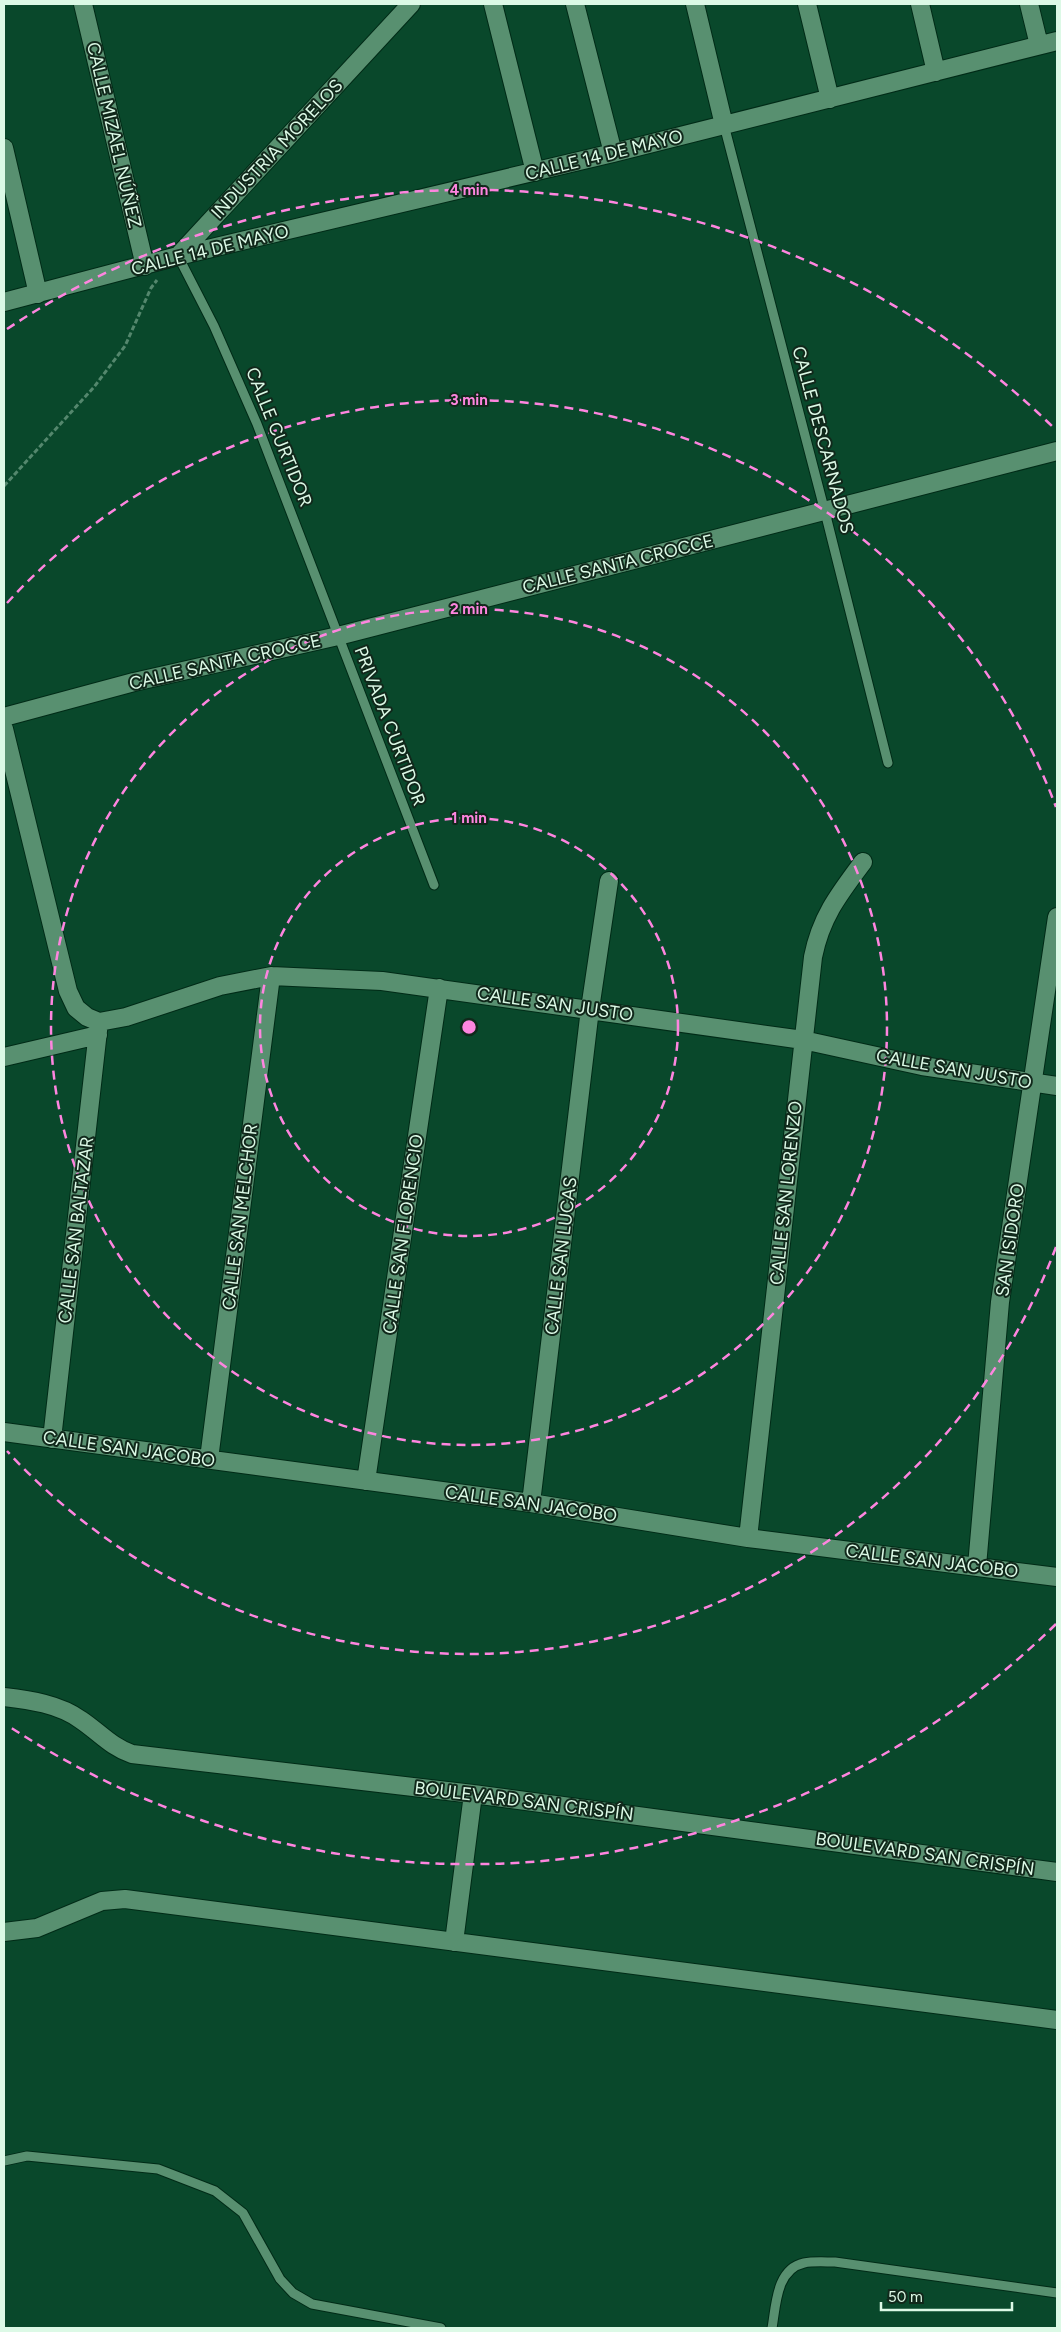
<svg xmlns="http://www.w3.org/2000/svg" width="1061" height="2332" font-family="Figtree,sans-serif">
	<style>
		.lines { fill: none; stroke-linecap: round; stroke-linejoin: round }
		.lane-casing { stroke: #002b17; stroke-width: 11 }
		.street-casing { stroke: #002b17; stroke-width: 20 }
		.path { stroke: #54876d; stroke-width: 3; stroke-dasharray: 5 2.5; stroke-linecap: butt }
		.lane { stroke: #589070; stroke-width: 9 }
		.street { stroke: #589070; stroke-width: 18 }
		.ring { fill: none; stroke: #fe85df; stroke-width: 2.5; stroke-dasharray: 9 6 }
		.labels { text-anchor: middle; stroke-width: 4; stroke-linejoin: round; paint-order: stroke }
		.street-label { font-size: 18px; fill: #dcf9e6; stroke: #11281b }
		.centre { fill: #fe85df; stroke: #11281b; stroke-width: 2.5 }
		.ring-label { font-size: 15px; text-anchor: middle; font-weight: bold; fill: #fe85df; stroke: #11281b; stroke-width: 4; stroke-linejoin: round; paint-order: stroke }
	</style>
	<rect width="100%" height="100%" fill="#09482b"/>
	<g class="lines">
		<defs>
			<path id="lane" d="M724,125l101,387 63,251
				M178,256l36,70 43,98 177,461
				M4,2161l23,-5 131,13 57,22 28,22 37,66 13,14 19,11 129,24
				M772,2328c4,-22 4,-59 32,-65 9,-2 21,-1 31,-1l222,31"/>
			<path id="street" d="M83,4l62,262
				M493,4l42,168
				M575,4l38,149
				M695,4l29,121
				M807,4l23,95
				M920,4l16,68
				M1029,4l10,41
				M4,148l34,146
				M178,256l233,-252
				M4,302l174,-46 435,-103 444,-112
				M4,717l130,-35 204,-46 719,-185
				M4,729l64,262 8,17 11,9 12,5 27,-5 94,-31 51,-10 111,5 421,59 119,26 135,20
				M4,1057l94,-22
				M4,1432l527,71 217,35 309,39
				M52,1439l47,-417
				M209,1459l62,-483
				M366,1481l73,-493
				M531,1503l59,-494 19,-128
				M748,1538l65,-581c8,-40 26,-63 50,-95
				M977,1566l23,-264 57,-385
				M4,1697c26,3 55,7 77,23 18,12 30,27 51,34l341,40 584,78
				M4,1932l33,-4 65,-27 23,-2 932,121
				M454,1942l19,-148"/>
		</defs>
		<use href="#lane" class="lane-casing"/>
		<use href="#street" class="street-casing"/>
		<path class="path" d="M4,486l90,-99 31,-41 26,-58 6,-8"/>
		<use href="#lane" class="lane"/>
		<use href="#street" class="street"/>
	</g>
	<g class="ring">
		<circle cx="469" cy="1027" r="209"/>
		<circle cx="469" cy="1027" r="418"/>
		<path d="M1056 1247A627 627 0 0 1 7 1451M7 603A627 627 0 0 1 1056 807"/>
		<path d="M1056 1624A837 837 0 0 1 7 1725M7 329A837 837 0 0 1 1056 430"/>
	</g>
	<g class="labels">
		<g class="street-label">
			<text transform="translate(114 135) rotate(77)" y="6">CALLE MIZAEL NÚÑEZ</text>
			<text transform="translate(277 149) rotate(-47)" y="6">INDUSTRIA MORELOS</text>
			<text transform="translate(604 155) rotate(-14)" y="6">CALLE 14 DE MAYO</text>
			<text transform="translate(210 250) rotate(-14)" y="6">CALLE 14 DE MAYO</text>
			<text transform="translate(279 437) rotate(68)" y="6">CALLE CURTIDOR</text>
			<text transform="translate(823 440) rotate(75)" y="6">CALLE DESCARNADOS</text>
			<text transform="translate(618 564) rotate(-14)" y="6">CALLE SANTA CROCCE</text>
			<text transform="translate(225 662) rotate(-13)" y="6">CALLE SANTA CROCCE</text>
			<text transform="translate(390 726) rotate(69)" y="6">PRIVADA CURTIDOR</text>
			<text transform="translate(555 1004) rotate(8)" y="6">CALLE SAN JUSTO</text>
			<text transform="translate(954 1069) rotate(10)" y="6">CALLE SAN JUSTO</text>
			<text transform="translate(786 1193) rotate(-84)" y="6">CALLE SAN LORENZO</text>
			<text transform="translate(240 1217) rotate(-83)" y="6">CALLE SAN MELCHOR</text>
			<text transform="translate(76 1230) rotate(-83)" y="6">CALLE SAN BALTAZAR</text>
			<text transform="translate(403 1234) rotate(-82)" y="6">CALLE SAN FLORENCIO</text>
			<text transform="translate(1010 1240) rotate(-82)" y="6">SAN ISIDORO</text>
			<text transform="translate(561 1256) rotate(-83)" y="6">CALLE SAN LUCAS</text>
			<text transform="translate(129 1449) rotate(8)" y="6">CALLE SAN JACOBO</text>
			<text transform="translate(531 1504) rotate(8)" y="6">CALLE SAN JACOBO</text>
			<text transform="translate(932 1561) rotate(7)" y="6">CALLE SAN JACOBO</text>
			<text transform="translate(524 1801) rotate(7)" y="6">BOULEVARD SAN CRISPÍN</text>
			<text transform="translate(925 1854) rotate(8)" y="6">BOULEVARD SAN CRISPÍN</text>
		</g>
	</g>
	<circle cx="469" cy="1027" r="8" class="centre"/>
	<g class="ring-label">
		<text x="469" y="195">4 min</text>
		<text x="469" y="405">3 min</text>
		<text x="469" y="614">2 min</text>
		<text x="469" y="823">1 min</text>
	</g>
	<rect width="1061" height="2332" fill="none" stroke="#dcf9e6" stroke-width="10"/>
	<path d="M881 2302v8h131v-8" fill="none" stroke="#dcf9e6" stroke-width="2.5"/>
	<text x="888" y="2302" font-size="15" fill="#dcf9e6" stroke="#11281b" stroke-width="4" paint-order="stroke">50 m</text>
</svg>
